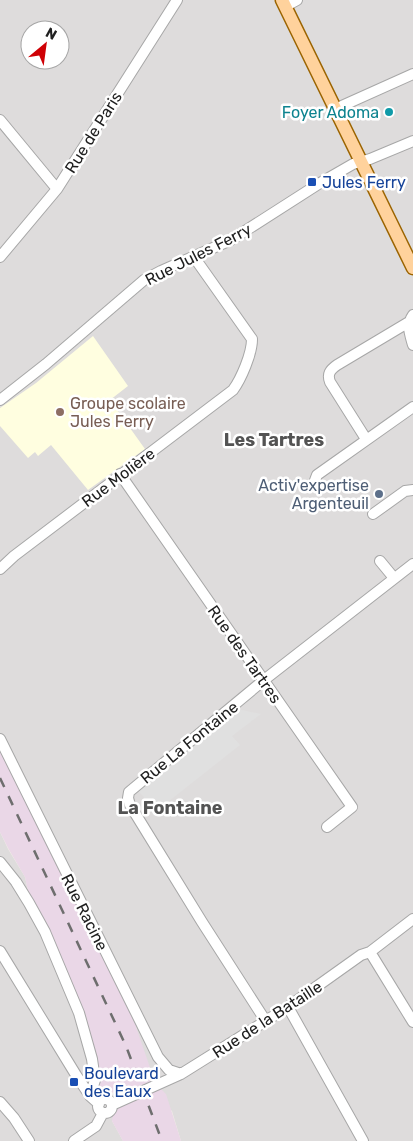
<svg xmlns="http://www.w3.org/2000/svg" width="413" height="1141" font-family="Rubik,sans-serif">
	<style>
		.residential { fill: #dedcdc; fill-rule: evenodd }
		.industrial { fill: #ead7e7 }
		.education { fill: #fffee0 }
		.parking { fill: #e0e0e0 }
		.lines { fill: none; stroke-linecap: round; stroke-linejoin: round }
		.minor-casing { stroke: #a7a7a7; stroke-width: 12 }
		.major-casing { stroke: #9b6400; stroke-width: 15 }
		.minor { stroke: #fff; stroke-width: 10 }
		.major { stroke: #ffd29c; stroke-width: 12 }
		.rail { stroke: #6e6e6e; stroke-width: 2.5; stroke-dasharray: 10 10; stroke-linecap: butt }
		.culture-dot { fill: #0f9aa8; stroke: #fff; stroke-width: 2 }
		.transit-dot { fill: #1a4fb4; stroke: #fff; stroke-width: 2 }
		.education-dot { fill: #8d6e63; stroke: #fff; stroke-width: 2 }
		.service-dot { fill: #5c6f8a; stroke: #fff; stroke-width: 2 }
		.labels { text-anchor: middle; stroke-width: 5; stroke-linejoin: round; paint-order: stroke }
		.culture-label { font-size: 16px; fill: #0d838f; stroke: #fff; text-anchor: end }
		.street-label { font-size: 16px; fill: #202020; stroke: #fff }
		.transit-label { font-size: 16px; fill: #164399; stroke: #fff; text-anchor: start }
		.education-label { font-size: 16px; fill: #785e54; stroke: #fff; text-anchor: start }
		.service-label { font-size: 16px; fill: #4e5e75; stroke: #fff; text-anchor: end }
		.neighbourhood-label { font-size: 18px; font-weight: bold; fill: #535353; stroke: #fff }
	</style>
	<rect width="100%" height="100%" fill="#f0ede6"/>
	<path class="residential" d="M0,0h413v1141h-232l-9,-30 -22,-19 -14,-66h1l-137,-282zM30,30h30v30h-30z
		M0,832l8,17 17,28 4,19 82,198 11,-2 4,11 -14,18 11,20h-123z"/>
	<path class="industrial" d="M0,744l138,282 -2,1 19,55 -5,10 11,-3 5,5 15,47h-58l-11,-20 1,-9 13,-9 -4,-10 -17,-1 -7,-8 -10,-53 -59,-135 -4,-19 -17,-29 -8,-16z"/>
	<path class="education" d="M93,336l35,50 -18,14 35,49 -57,41 -37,-45 -13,11 -3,-4 -7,6 -28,-32v-18l36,-25z"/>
	<path class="parking" d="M238,709l23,5 -29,22 8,9 -76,60 -22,-2 2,-6 -6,-6z"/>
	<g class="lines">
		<defs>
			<path id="minor" d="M286,6l11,-6
				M335,109l78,-35
				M0,120l57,69
				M0,257l57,-68 120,-189
				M413,315c-7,10 -3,19 0,30
				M0,400l46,-36 98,-84 17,-9 70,-31 89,-57 33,-19 17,-5 43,-18
				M366,439l-36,-57c-3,-8 0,-12 7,-17l72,-43
				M120,474l232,333 -25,20
				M314,483l3,-8 96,-68
				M373,514l32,-23 8,-1
				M380,561l14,17
				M0,569l14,-13 219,-166c8,-11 19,-36 19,-51l-58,-82
				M0,739l158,318 11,13 12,4
				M0,862l16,20 13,21 16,29 34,81 13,46 3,21 -5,16
				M0,951l76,124 14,21 9,8
				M370,952l43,70
				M288,1007l75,134
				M265,1020l-63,-98 -72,-117 -2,-7 1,-6 135,-112 149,-116
				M98 1106a7 7 0 1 1 14 0a7 7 0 1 1-14 0Z
				M0,1102l14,16 15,23
				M112,1105l69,-31 107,-67 73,-52 9,-3 43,-33
				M74,1141l22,-15 7,-13"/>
			<path id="major" d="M282,0l131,268"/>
		</defs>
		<use href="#minor" class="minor-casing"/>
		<use href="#major" class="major-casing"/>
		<use href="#minor" class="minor"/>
		<use href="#major" class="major"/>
		<path class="rail" d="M0,778l126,268 36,95"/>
	</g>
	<circle class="culture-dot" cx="389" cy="112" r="5"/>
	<g class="transit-dot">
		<rect x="307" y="177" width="10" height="10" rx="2.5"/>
		<rect x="69" y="1077" width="10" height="10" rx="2.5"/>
	</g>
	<circle class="education-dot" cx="60" cy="412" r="5"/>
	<circle class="service-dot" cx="379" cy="494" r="5"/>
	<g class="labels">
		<g class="culture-label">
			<text x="379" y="118">Foyer Adoma</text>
		</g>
		<g class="street-label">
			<text transform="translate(93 132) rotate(-58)" y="6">Rue de Paris</text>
			<text transform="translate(198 254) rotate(-27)" y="6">Rue Jules Ferry</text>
			<text transform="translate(118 477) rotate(-37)" y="6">Rue Molière</text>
			<text transform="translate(245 654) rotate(55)" y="6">Rue des Tartres</text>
			<text transform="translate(189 742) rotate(-39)" y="6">Rue La Fontaine</text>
			<text transform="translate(85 912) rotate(63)" y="6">Rue Racine</text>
			<text transform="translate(267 1019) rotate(-33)" y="6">Rue de la Bataille</text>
		</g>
		<g class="transit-label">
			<text x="322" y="188">Jules Ferry</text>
			<text x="84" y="1079">Boulevard<tspan x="84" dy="18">des Eaux</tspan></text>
		</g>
		<g class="education-label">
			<text x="70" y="409">Groupe scolaire<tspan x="70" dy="18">Jules Ferry</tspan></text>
		</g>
		<g class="service-label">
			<text x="369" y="491">Activ'expertise<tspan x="369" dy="18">Argenteuil</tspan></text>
		</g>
		<g class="neighbourhood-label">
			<text x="274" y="446">Les Tartres</text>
			<text x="170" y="814">La Fontaine</text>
		</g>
	</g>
	<g transform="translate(45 45) rotate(29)"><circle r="24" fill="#ffffff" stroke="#a6a6a6"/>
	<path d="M0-4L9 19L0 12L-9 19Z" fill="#cf0005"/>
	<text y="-8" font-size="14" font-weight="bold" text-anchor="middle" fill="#202020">N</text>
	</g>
</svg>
